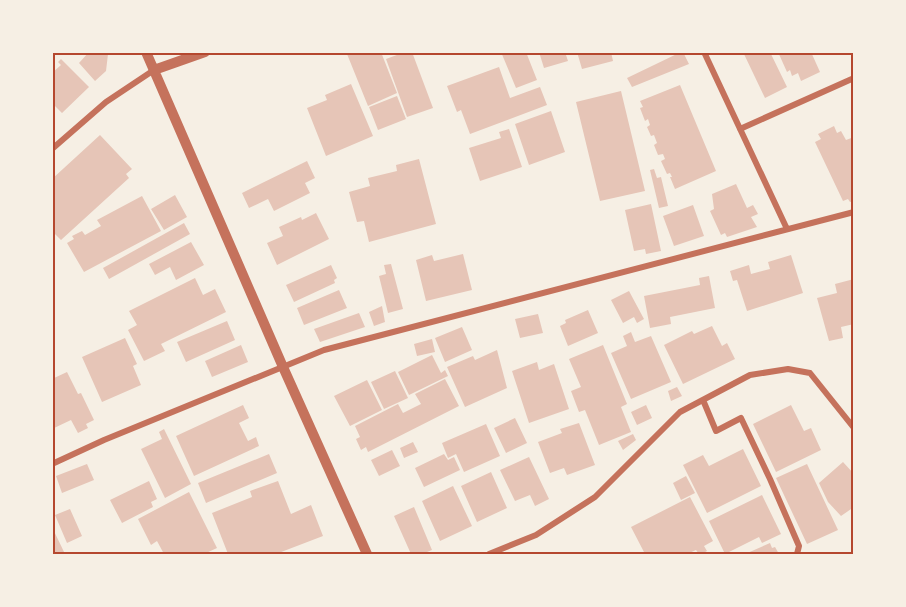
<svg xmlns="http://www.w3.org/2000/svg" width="906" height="607" font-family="Manrope,sans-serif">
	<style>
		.building { fill: #e6c5b7 }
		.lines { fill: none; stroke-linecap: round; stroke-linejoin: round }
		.minor { stroke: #c5725c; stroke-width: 6 }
		.tertiary { stroke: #c5725c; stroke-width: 10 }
		.neatline { fill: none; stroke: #b5482f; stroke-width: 2 }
	</style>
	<rect width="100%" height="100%" fill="#f6efe4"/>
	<path class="building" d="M89,52h18l1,2 -2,17 -11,10 -16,-18z
		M350,52h31l16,41 -29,13 -21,-52z
		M405,52h7l21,56 -26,9 -21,-58z
		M501,52h25l11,28 -21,8z
		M539,52h26l3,9 -24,7z
		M577,52h34l2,9 -31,8z
		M681,52h2l6,12 -57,23 -5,-9z
		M743,52h27l17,35 -22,11z
		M778,52h33l9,20 -19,9 -3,-8 -6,3 -2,-6 -3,2z
		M61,59l28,28 -27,26 -10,-10v-30l9,-8 -3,-3z
		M499,67l11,31 30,-11 7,18 -77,29 -9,-24 -4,2 -10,-26z
		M351,84l22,52 -47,20 -19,-48 20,-8 -2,-5z
		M680,85l36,86 -41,18 -5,-12h2l-2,-4 -3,1 -6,-13 4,-2 -2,-5 -5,1 -4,-10 3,-2 -3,-8 -3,1 -4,-9 3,-2 -2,-6 -3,2 -5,-13 3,-1 -3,-6z
		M621,91l24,100 -45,10 -24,-99z
		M397,96l9,23 -28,11 -9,-23z
		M551,111l14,41 -36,13 -14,-41z
		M834,126l3,7 4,-2 5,9 8,-3v64l-4,1 -2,-3 -5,2 -28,-59 6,-3 -3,-5z
		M509,129l13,38 -42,14 -11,-33 32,-10 -2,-6z
		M100,135l32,34 -6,5 3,4 -68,62 -9,-9v-52z
		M419,159l17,65 -67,18 -5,-21 -7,1 -8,-30 21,-6 -2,-8 29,-7 -1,-6z
		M307,161l8,17 -10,5 5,10 -36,18 -6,-12 -19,9 -7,-15z
		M654,169l3,9 4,-1 7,29 -9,2 -9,-38z
		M736,184l11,24 6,-3 5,9 -7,3 6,10 -30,10 -2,-4 -4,2 -11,-24 4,-2 -2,-15z
		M175,195l12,22 -23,13 -13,-21z
		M142,196l19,35 -77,41 -17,-29 7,-4 -2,-3 10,-5 3,4 16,-9 -4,-6z
		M651,204l10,47 -15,3 -1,-5 -11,2 -9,-41z
		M693,205l11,31 -30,10 -11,-30z
		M316,213l13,26 -52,26 -10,-22 16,-7 -4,-9 22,-10 1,3z
		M184,223l6,11 -81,45 -6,-11z
		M191,242l13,23 -28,15 -6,-13 -15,8 -6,-11z
		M463,254l9,36 -46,11 -10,-41 16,-5 2,6z
		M791,255l12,38 -56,18 -10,-31 -4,1 -3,-10 19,-6 2,9 19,-5 -2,-7z
		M391,264l12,45 -15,4 -9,-37 7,-2 -2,-9z
		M331,265l6,13 -3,2 1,3 -41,19 -8,-17z
		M709,276l6,32 -45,9 1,7 -21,4 -6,-32 56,-11 -1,-7z
		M195,278l8,17 12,-6 11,23 -65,32 4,7 -21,10 -16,-31 9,-5 -8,-14z
		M854,279v45l-13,3 2,11 -14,3 -12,-43 20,-5 -2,-9z
		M339,290l8,18 -43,17 -7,-17z
		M629,291l15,28 -7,4 -3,-6 -11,6 -12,-23z
		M382,306l3,16 -11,4 -5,-14z
		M588,310l10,23 -30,13 -8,-20 6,-3 -1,-3z
		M359,313l6,14 -45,15 -6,-13z
		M538,314l5,19 -23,5 -5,-19z
		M227,321l8,19 -49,22 -9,-20z
		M712,326l10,20 5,-3 8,16 -52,25 -19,-39 28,-14 2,3z
		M462,327l10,23 -27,12 -10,-24z
		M631,332l4,10 16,-6 20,46 -40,17 -20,-46 16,-7 -4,-10z
		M125,338l12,26 -4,2 8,19 -39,17 -20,-45z
		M432,339l3,13 -18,4 -3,-12z
		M241,345l7,17 -36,15 -7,-16z
		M603,345l24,59 -6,3 10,25 -32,13 -14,-35 -6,2 -8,-21 10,-4 -12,-28z
		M497,350l10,38 -42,19 -18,-40 26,-11 2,4z
		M432,355l9,18 4,-3 3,6 -39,19 -11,-23z
		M537,362l2,8 15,-6 15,45 -40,14 -17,-52z
		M395,371l13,27 -24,11 -13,-27z
		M67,372l11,22 3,-1 13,27 -8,4 2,4 -10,5 -7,-13 -19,9v-50z
		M445,379l14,27 -91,46 -2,-5 -5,3 -5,-11 4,-2 -5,-11 43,-22 5,9 18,-9 -6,-10z
		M367,380l15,30 -32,16 -16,-30z
		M677,387l5,9 -11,5 -3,-10z
		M243,405l6,13 -10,5 9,18 8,-4 3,9 -65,30 -18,-40z
		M646,405l6,13 -15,7 -6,-13z
		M791,405l13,26 7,-3 10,22 -45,22 -23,-48z
		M515,418l12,25 -21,10 -12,-25z
		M579,423l16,42 -28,10 -3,-7 -14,5 -12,-31 24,-9 -2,-4z
		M486,424l14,32 -36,16 -8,-18 -8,4 -6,-15z
		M164,429l27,55 -26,14 -24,-49 21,-10 -3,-7z
		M633,434l3,6 -13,10 -5,-9z
		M413,442l5,10 -14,6 -4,-10z
		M743,449l18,37 -54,27 -24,-48 20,-10 6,11z
		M392,450l8,16 -21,10 -8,-16z
		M269,454l8,19 -71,30 -8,-20z
		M444,454l4,6 6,-3 6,13 -36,17 -9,-19z
		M529,457l20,42 -14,7 -5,-11 -15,6 -15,-31z
		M843,462l11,12v33l-13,9 -13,-14 -9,-19z
		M87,464l7,16 -32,13 -6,-17z
		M807,464l31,66 -31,14 -31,-66z
		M491,472l16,36 -30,14 -16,-36z
		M686,476l9,17 -14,7 -8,-17z
		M149,481l8,18 -6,3 2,5 -31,16 -12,-23z
		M278,481l13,33 20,-9 12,31 -47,18h-48l-16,-41 40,-16 -2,-6z
		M453,486l19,40 -32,15 -18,-40z
		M189,492l28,56 -13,6h-40l-7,-13 -6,4 -13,-26z
		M762,495l19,39 -19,9 -3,-6 -34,17 -16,-33z
		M690,497l23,44 -9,5 3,5 -6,3h-2l-3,-4 -9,4h-42l-14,-27z
		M414,507l18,43 -10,4h-11l-17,-38z
		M70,509l12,27 -15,7 -12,-28z
		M52,527l13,27h-13z
		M770,543l2,5 3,-1 4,7h-34z"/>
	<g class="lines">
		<path class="minor" d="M704,52l83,177
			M740,129l114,-51
			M52,149l54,-47 48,-32
			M703,400l13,31 25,-13 29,61 29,67 -2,8
			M52,464l52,-24 220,-90 530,-138
			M489,554l47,-19 59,-38 85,-85 70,-37 38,-6 22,4 44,55"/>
		<path class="tertiary" d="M146,52l137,315 84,187
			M154,70l51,-18"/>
	</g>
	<rect width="906" height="607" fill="none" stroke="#f6efe4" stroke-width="108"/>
	<rect x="54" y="54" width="798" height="499" class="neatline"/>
</svg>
